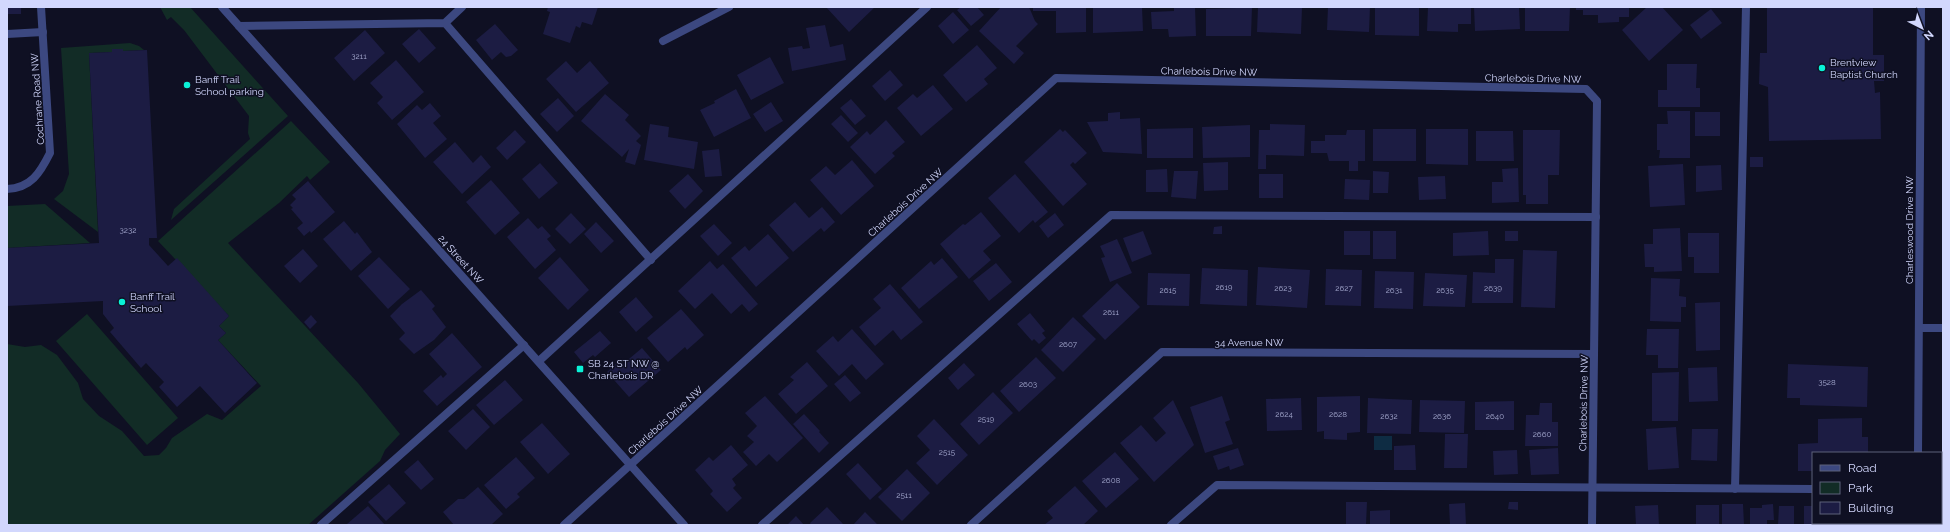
<svg xmlns="http://www.w3.org/2000/svg" width="1950" height="532" font-family="Raleway,sans-serif">
	<style>
		.green { fill: #122c26 }
		.water { fill: #0e2c43 }
		.building { fill: #1c1c43 }
		.lines { fill: none; stroke-linecap: round; stroke-linejoin: round }
		.service { stroke: #3c4880; stroke-width: 8 }
		.minor { stroke: #3c4880; stroke-width: 8 }
		.tertiary { stroke: #3c4880; stroke-width: 8 }
		.poi-dot { fill: #0af2d7; stroke: #0f1023; stroke-width: 1.5 }
		.labels { text-anchor: middle; stroke-width: 3; stroke-linejoin: round; paint-order: stroke }
		.number-label { font-size: 8px; fill: #a4a8ce }
		.poi-label { font-size: 10px; fill: #d2d7fd; stroke: #0f1023; text-anchor: start }
		.street-label { font-size: 10px; fill: #d2d7fd; stroke: #0f1023 }
	</style>
	<rect width="100%" height="100%" fill="#0f1023"/>
	<path class="green" d="M160,7h30l98,109 -117,104 3,-11 76,-70 -2,-6 1,-17 -65,-86 -13,-13 -4,3z
		M130,43l9,3 5,4 -21,1v-2h-11v3l-23,1 9,179 -44,-33 9,-8 6,-17 -8,-126z
		M291,121l39,41 -20,18 -3,-4 -28,27 -51,40 130,140 42,51 -15,16 -5,11 -72,64h-301v-181l18,3 16,-2 16,10 21,28 5,16 16,17 23,15 22,25 15,-1 7,-7 6,-10 35,-24 15,6 39,-34 -43,-46 8,-7 -7,-7 10,-10 -71,-75z
		M45,204l45,39 -83,5v-42z
		M87,314l91,104 -31,27 -91,-104z"/>
	<path class="water" d="M1374,436h18v14h-18z"/>
	<path class="building" d="M7,7h14v7h-14z
		M548,7h50l-6,18 -10,-3 -2,6 -4,-2 -6,17 -27,-9 7,-22 -3,-1z
		M826,7h49l-26,25z
		M961,7h16l7,8 -13,11 -14,-16z
		M1001,7h28l6,14 3,3 -22,22 8,7 -10,11 -35,-33z
		M1033,7h53v25l-30,1v-22h-23z
		M1093,7h49l1,24 -50,2z
		M1174,7h21l1,29 -27,1 -1,-8h-16l-1,-17 23,-1z
		M1236,7h16l-1,29h-45v-27l30,-1z
		M1258,7h44l-1,27 -44,-2z
		M1328,7h42l-1,25 -42,-2z
		M1375,7h44v29l-44,-1z
		M1428,7h43v17h-13v8l-31,-1z
		M1474,7h45l1,22 -45,2z
		M1525,7h45l-1,24h-44z
		M1576,7h53v10h-10v5l-21,1v-8h-15v-5h-7z
		M1647,7h15l21,23 -34,31 -27,-31z
		M1767,7h106v48h11v26h-10l1,12 5,-1 1,47 -112,2 -1,-54 -9,-3 1,-31h7z
		M1711,9l11,14 -21,16 -11,-14z
		M953,12l16,18 -16,14 -15,-18z
		M495,24l23,26 -7,6 -5,1 -5,-5 -9,8 -16,-20z
		M825,25l5,22 13,-3 3,16 -54,11 -4,-23 14,-2 1,3 7,-1 -4,-20z
		M419,29l17,19 -17,15 -17,-19z
		M365,30l20,23 -31,28 -20,-23z
		M977,45l20,23 -13,11 4,5 -22,18 -23,-27z
		M112,49h11v2l24,-1 10,188h-8v7l19,21 9,-8 52,58 -10,10 7,7 -8,7 39,43 -32,30 -25,-27 -23,21 -18,-20 5,-5 -18,-19 -5,5 -31,-36 4,-4 -11,-14v-13l-96,5v-58l92,-5 -10,-190 23,-1z
		M770,57l14,26 -33,17 -14,-25z
		M396,60l28,32 -32,28 -15,-17 6,-6 -13,-14z
		M566,61l11,12 13,-12 19,22 -33,29 -30,-33z
		M1667,64h30l-1,24h4v19h-42v-17h9z
		M890,70l13,15 -18,16 -13,-15z
		M933,85l20,24 -32,27 -24,-28 16,-14 4,4z
		M736,89l15,29 -37,19 -14,-27 15,-7 -1,-2z
		M605,94l24,21 -4,5 16,16 -5,5 5,4 -6,20 -10,-3 4,-13 -7,8 -41,-36z
		M558,98l16,18 -17,16 -17,-18z
		M851,99l15,17 -11,9 -15,-17z
		M771,102l12,19 -18,11 -12,-18z
		M430,103l11,13 -8,7 14,16 -22,19 -28,-34 20,-19 5,5z
		M1667,111h23v47h-31l1,-8h-3v-26h11z
		M1120,112v7l20,-1 2,36 -39,-2 -16,-30 21,-1v-8z
		M1695,112h25v24h-25z
		M841,115l17,18 -10,9 -17,-18z
		M886,120l19,22 -13,11 3,3 -20,18 -25,-27 17,-16 3,4z
		M650,124l19,3 -1,10 30,5 -4,27 -50,-9z
		M1270,124l35,1 -1,31 -38,-1v14h-8l1,-39h11z
		M1250,125v32l-47,1 -1,-31z
		M1193,128v30h-46v-29z
		M1060,129l3,3 2,-2 22,23 -12,11 -2,-2 -3,3 17,19 -24,22 -39,-44z
		M1373,129h43v32h-43z
		M1426,129h42v36l-42,-1z
		M515,130l11,12 -19,18 -11,-12z
		M1347,130h18v31h-7v10h-9v-10h-20l-2,-8h-16v-12h14v-6h21z
		M1523,130h37l-1,45h-11v29h-22v-9h-3z
		M1476,131h37l1,30h-38z
		M455,142l18,21 8,-8 10,12 -29,27 -29,-32z
		M719,149l3,27 -17,1 -3,-26z
		M1750,157h13v10h-13z
		M852,160l22,26 -33,29 -31,-35 16,-14 9,9z
		M1228,162v28l-24,1 -1,-28z
		M540,163l18,20 -19,16 -17,-20z
		M1683,164l2,41 -35,2 -2,-41z
		M1721,165l1,25 -26,2v-26z
		M1518,168l1,34 -27,1v-21h11l-1,-13z
		M1167,169l1,23h-22v-22z
		M1174,171h24l-2,28 -25,-2z
		M1373,171l16,1 -1,21h-15z
		M688,174l15,17 -18,18 -16,-18z
		M1015,174l33,38 -13,11 -2,-3 -14,13 -31,-35z
		M1259,174h24v24h-24z
		M1445,176l1,23 -27,1 -1,-23z
		M1345,179l25,1 -1,20 -25,-1z
		M491,180l29,33 -25,22 -29,-33z
		M308,181l27,31 -24,21 -1,-2 -6,5 -7,-8 6,-5 -12,-14 2,-1 -3,-3 6,-6 -4,-4z
		M795,202l14,16 13,-11 13,15 -11,10 -3,-4 -28,24 -24,-27z
		M981,212l20,24 -18,15 8,9 -22,19 -29,-35 23,-20 2,1z
		M571,213l15,16 -16,15 -15,-15z
		M1055,213l9,12 -16,13 -9,-12z
		M528,218l10,11 4,-3 9,10 -4,3 9,11 -21,19 -28,-32z
		M344,221l11,13 2,-2 15,20 -21,19 -28,-32z
		M596,222l18,19 -13,12 -17,-19z
		M714,224l18,19 -14,13 -18,-20z
		M1222,226v8h-9l1,-7z
		M1680,228l2,43 -28,1v-5h-9l-1,-23h9v-15z
		M1143,231l9,23 -20,8 -9,-24z
		M1344,231h26v24h-26z
		M1373,231h23v28h-23z
		M1488,231l1,24 -36,1v-23z
		M1505,231h13v10h-13z
		M1688,233h31v40h-25v-16h-6z
		M768,234l21,24 -33,29 -25,-29 14,-12 4,5z
		M1117,239l15,34 -22,9 -9,-24 4,-1 -5,-11z
		M303,249l15,17 -18,17 -16,-17z
		M1523,250l34,1 -2,57 -34,-1z
		M379,257l31,32 -22,20 -30,-33z
		M560,257l29,33 -21,20 -30,-32z
		M942,258l16,19 -39,32 -18,-21 30,-27 3,4z
		M1495,259h19l-1,44h-41l1,-31 22,1z
		M710,261l7,8 6,-5 35,40 -9,8 -7,-8 -11,10 -19,-21 -17,16 -17,-18z
		M996,263l16,19 -23,19 -16,-20z
		M1258,267l52,3 -3,38 -51,-3z
		M1202,268l46,2 -1,36 -47,-2z
		M1326,269l36,1 -1,36 -36,-1z
		M1375,271l39,1 -1,37 -39,-1z
		M1148,273l42,1 -1,32 -42,-1z
		M1425,273l42,2 -2,32 -42,-1z
		M1651,278l29,1 -1,17 7,1v10h-5v15l-31,-1z
		M1117,283l23,24 -35,33 -23,-24z
		M890,284l33,38 -22,18 -8,-10 -18,16 -16,-19 22,-19 -8,-9z
		M421,290l14,16 -3,3 14,18 -12,13 -20,14 -15,-15 6,-6 -15,-17 12,-12z
		M636,297l17,20 -17,15 -17,-20z
		M1720,302v48l-24,1 -1,-48z
		M681,309l23,26 -17,15 -2,-3 -17,15 -21,-24z
		M1030,313l15,18 -3,2 4,5 -7,6 -5,-5 -2,2 -15,-17z
		M311,315l6,7 -7,7 -6,-7z
		M1073,317l23,22 -33,33 -22,-22z
		M852,329l32,35 -18,16 -14,-16 -13,12 -23,-25 17,-15 5,6z
		M1647,329h32l-1,39h-20v-13h-12z
		M600,331l11,12 -16,14 -2,-2 -10,8 -9,-11z
		M452,333l30,34 -45,39 -14,-15 18,-16 2,3 4,-4 -18,-20z
		M642,348l19,22 -32,27 -22,-25 13,-12 3,4z
		M1036,357l20,21 -37,34 -19,-21z
		M807,362l21,24 -32,28 -18,-20 16,-14 -4,-3z
		M964,363l11,12 -17,15 -10,-12z
		M1788,364l80,3 -1,40 -67,-2v-7h-13z
		M1717,367l1,34 -29,1 -1,-34z
		M1679,372l-1,49h-26v-48z
		M845,375l16,18 -11,9 -16,-18z
		M505,380l18,20 -29,25 -18,-20z
		M993,392l20,21 -34,32 -19,-21z
		M765,396l38,42 -26,24 -8,-8 -13,12 -13,-14 11,-10 -7,-6 10,-10 -12,-13z
		M1222,396l8,24 -5,2 8,22 -28,9 -15,-46z
		M1360,396v36l-13,1v7l-23,-1v-8l-7,1v-35z
		M1301,398l1,32 -35,1 -1,-32z
		M1368,398l44,2 -1,34 -44,-1z
		M1173,400l21,45 -40,37 -34,-39 21,-18 15,17 10,-9 -13,-15z
		M1420,400l45,1 -1,32 -45,-1z
		M1514,401v29h-39v-28z
		M1540,403h12v19h6v24h-33l1,-31h13z
		M473,409l17,18 -24,23 -18,-19z
		M804,414l16,17 -1,1 10,11 -10,10 -26,-29z
		M1862,418v19h6v15l-55,1v18h-15v-27l20,-1v-24z
		M934,419l34,36 -31,30 -21,-22 14,-13 -13,-14z
		M542,423l28,31 -22,20 -28,-32z
		M1676,427l3,41 -31,2 -2,-41z
		M1692,429h26l-1,32 -26,-1z
		M1445,434h23l-1,34h-23z
		M731,445l17,20 -16,14 4,6 -3,3 9,10 -15,14 -17,-18 3,-3 -18,-21 14,-13 4,4z
		M1415,445l1,25h-22v-24z
		M1238,448l6,17 -14,5 -1,-4 -11,4 -5,-14z
		M1558,448l1,26 -28,1 -2,-25z
		M1517,450l1,24 -24,1 -1,-24z
		M1115,452l24,27 -33,29 -24,-27z
		M516,457l19,21 -18,16 3,3 -14,12 -22,-24z
		M418,460l16,19 -13,11 -17,-18z
		M858,463l24,26 -12,11 -24,-26z
		M907,469l23,24 -28,28 -24,-24z
		M389,484l17,19 -20,18 -18,-19z
		M1075,486l23,25 -15,14h-39l9,-7 -6,-7z
		M478,487l25,27 -11,10 2,1h-40l-11,-13 15,-13h6z
		M1346,502h21l-1,23h-20z
		M1509,502h9v8l-10,-1z
		M1465,503l1,22h-16l-1,-21z
		M1722,504h21l1,21h-22z
		M1773,504l1,16h-7v5h-17v-17h12v-3z
		M1658,505l1,20h-23l-1,-19z
		M1696,505h23v20h-23z
		M368,506l17,19h-37l-1,-1z
		M1779,506h15v19h-16z
		M1804,506h9v17h15v2h-24z
		M827,507l17,18h-33l-1,-2z
		M1390,510v15h-20v-14z
		M865,512l13,13h-25z
		M796,516l8,9h-17z
		M1830,523h31v2h-31z"/>
	<g class="lines">
		<path class="service" d="M445,23l206,237
			M239,26l206,-3 17,-16
			M7,34l36,-2
			M539,361l388,-354
			M1735,489l11,-482
			M321,525l203,-180
			M762,525l349,-310 485,2
			M1171,525l46,-40 596,4"/>
		<path class="minor" d="M222,7l462,518
			M663,41l66,-34
			M7,189c24,-1 33,-16 43,-36l-9,-146
			M1919,328h24
			M564,525l492,-447 530,11 11,12 -5,424
			M971,525l191,-173 432,2"/>
		<path class="tertiary" d="M1918,453l3,-446
			M1941,520l2,-11
			M1923,523l1,2"/>
	</g>
	<g class="poi-dot">
		<circle cx="1822" cy="68" r="4"/>
		<circle cx="187" cy="85" r="4"/>
		<circle cx="122" cy="302" r="4"/>
		<rect x="576" y="365" width="8" height="8" rx="2"/>
	</g>
	<g class="labels">
		<g class="number-label">
			<text x="359" y="59">3211</text>
			<text x="128" y="233">3232</text>
			<text x="1224" y="290">2619</text>
			<text x="1283" y="291">2623</text>
			<text x="1344" y="291">2627</text>
			<text x="1493" y="291">2639</text>
			<text x="1168" y="293">2615</text>
			<text x="1394" y="293">2631</text>
			<text x="1445" y="293">2635</text>
			<text x="1111" y="315">2611</text>
			<text x="1068" y="347">2607</text>
			<text x="1827" y="385">3528</text>
			<text x="1028" y="387">2603</text>
			<text x="1284" y="417">2624</text>
			<text x="1338" y="417">2628</text>
			<text x="1389" y="419">2632</text>
			<text x="1442" y="419">2636</text>
			<text x="1495" y="419">2640</text>
			<text x="986" y="422">2519</text>
			<text x="1542" y="437">2660</text>
			<text x="947" y="455">2515</text>
			<text x="1111" y="483">2608</text>
			<text x="904" y="498">2511</text>
		</g>
		<g class="poi-label">
			<text x="1830" y="66">Brentview<tspan x="1830" dy="12">Baptist Church</tspan></text>
			<text x="195" y="83">Banff Trail<tspan x="195" dy="12">School parking</tspan></text>
			<text x="130" y="300">Banff Trail<tspan x="130" dy="12">School</tspan></text>
			<text x="588" y="367">SB 24 ST NW @<tspan x="588" dy="12">Charlebois DR</tspan></text>
		</g>
		<g class="street-label">
			<text transform="translate(1209 71) rotate(1)" y="4">Charlebois Drive NW</text>
			<text transform="translate(1533 78) rotate(1)" y="4">Charlebois Drive NW</text>
			<text transform="translate(37 99) rotate(-94)" y="4">Cochrane Road NW</text>
			<text transform="translate(905 202) rotate(-42)" y="4">Charlebois Drive NW</text>
			<text transform="translate(1909 230) rotate(-90)" y="4">Charleswood Drive NW</text>
			<text transform="translate(461 259) rotate(48)" y="4">24 Street NW</text>
			<text x="1249" y="346">34 Avenue NW</text>
			<text transform="translate(1583 403) rotate(-89)" y="4">Charlebois Drive NW</text>
			<text transform="translate(665 420) rotate(-42)" y="4">Charlebois Drive NW</text>
		</g>
	</g>
	<rect width="1950" height="532" fill="none" stroke="#d2d7fd" stroke-width="16"/>
	<rect x="1812" y="452" width="130" height="72" fill="#0f1023" stroke="#5d607a"/>
	<rect x="1820" y="465" width="20" height="6" fill="#3c4880" stroke="#5d607a"/>
	<text x="1848" y="472" font-size="12" fill="#d2d7fd">Road</text>
	<rect x="1820" y="482" width="20" height="12" fill="#122c26" stroke="#5d607a"/>
	<text x="1848" y="492" font-size="12" fill="#d2d7fd">Park</text>
	<rect x="1820" y="502" width="20" height="12" fill="#1c1c43" stroke="#5d607a"/>
	<text x="1848" y="512" font-size="12" fill="#d2d7fd">Building</text>
	<g transform="translate(1922 28) rotate(138)" stroke="#0f1023" stroke-width="3" paint-order="stroke">
	<path d="M0-3L7 15L0 10L-7 15Z" fill="#d2d7fd"/>
	<text y="-6" font-size="11" font-weight="bold" text-anchor="middle" fill="#d2d7fd">N</text>
	</g>
</svg>
